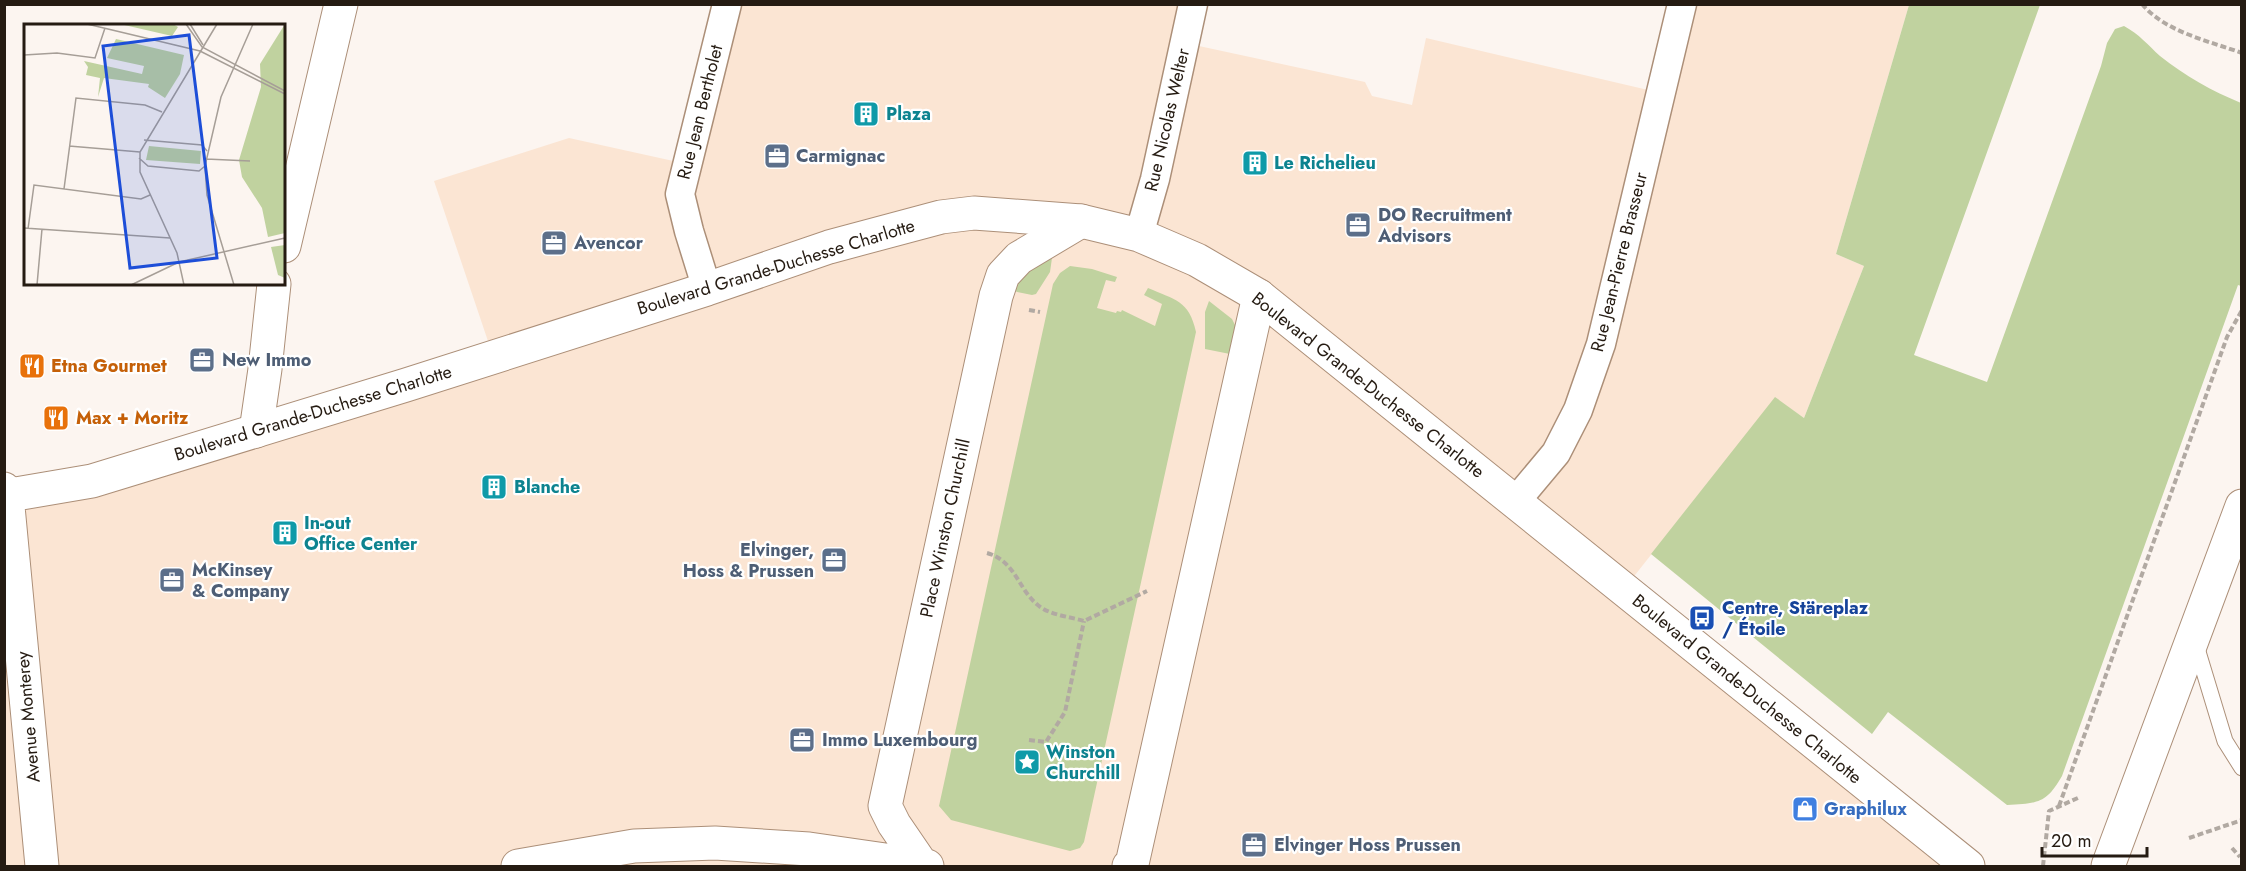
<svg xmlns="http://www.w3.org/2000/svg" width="2246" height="871" font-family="Jost,sans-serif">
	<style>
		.built { fill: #fbe5d3 }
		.green { fill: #c0d29f }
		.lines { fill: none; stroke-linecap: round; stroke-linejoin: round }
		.service-casing { stroke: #ac8f78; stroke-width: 17 }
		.minor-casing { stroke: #ac8f78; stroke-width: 31 }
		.tertiary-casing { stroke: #ac8f78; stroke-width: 35 }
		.secondary-casing { stroke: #ac8f78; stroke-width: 35 }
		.primary-casing { stroke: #ac8f78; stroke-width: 35 }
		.path { stroke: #b1a9a2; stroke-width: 4; stroke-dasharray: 6 3; stroke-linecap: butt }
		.service { stroke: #fff; stroke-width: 15 }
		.minor { stroke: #fff; stroke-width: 28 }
		.tertiary { stroke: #fff; stroke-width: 33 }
		.secondary { stroke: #fff; stroke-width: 33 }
		.primary { stroke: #fff; stroke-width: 33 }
		.labels { text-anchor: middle; stroke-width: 4.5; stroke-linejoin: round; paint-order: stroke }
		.street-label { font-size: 18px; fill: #251b12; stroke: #fff }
		.culture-label { font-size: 18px; font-weight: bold; fill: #0d838f; stroke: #fff; text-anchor: start }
		.service-label { font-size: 18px; font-weight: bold; fill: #4e5e75; stroke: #fff; text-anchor: start }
		.food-label { font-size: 18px; font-weight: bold; fill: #c56008; stroke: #fff; text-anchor: start }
		.transit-label { font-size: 18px; font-weight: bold; fill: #164399; stroke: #fff; text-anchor: start }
		.shop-label { font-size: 18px; font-weight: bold; fill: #366cbe; stroke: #fff; text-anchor: start }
		.inset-road { fill: none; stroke: #a69e97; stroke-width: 1.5 }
		.view { fill: #1d4ed8; fill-opacity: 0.15; stroke: #1d4ed8; stroke-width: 3 }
		.inset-edge { fill: none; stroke: #251b12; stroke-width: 3 }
	</style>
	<rect width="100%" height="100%" fill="#fcf5f0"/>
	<path class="built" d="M727,5h466l-8,38 180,39 7,14 40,9 14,-67 235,55 21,-88h227l-73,249 28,12 -60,152 -29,-20 -151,191 344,277h-1963v-370l488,-140 -59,-175 135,-43 118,26z"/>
	<path class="green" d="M1909,5h131l-126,350 73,27 114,-316 6,-23 8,-14 9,-3c15,8 24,19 36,30 25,20 52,35 81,47v183l-3,-1 -176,491c-16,28 -24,27 -55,29l-119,-93 -16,22 -221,-180 124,-157 29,21 60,-152 -28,-12z
		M1052,258l-2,14 -14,22 -4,1 -24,-5 31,-28z
		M1070,266l22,3 25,8 -2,5 -9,-2 -9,28 19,5 1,-2 4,1 1,-2 33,16 7,-22 -18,-9 4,-7c27,12 41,12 48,44l-112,510 -4,6 -10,3 -119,-31 -12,-14 114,-522 7,-11z
		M1209,301l23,18 5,10 -2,26 -30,-6v-37z"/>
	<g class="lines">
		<defs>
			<path id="service" d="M2195,642l30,99 17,27"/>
			<path id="minor" d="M1139,235l16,-56 38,-175
				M707,289l-18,-58 -9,-37 47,-190
				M1515,502l41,-49 22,-43 23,-66 81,-340"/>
			<path id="tertiary" d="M284,246l57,-242
				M256,431l9,-62 9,-85"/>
			<path id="secondary" d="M922,865l-28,-41 -9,-18 111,-510 7,-21 16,-17 62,-37
				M518,866l116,-20 81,-3 94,6 118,17
				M1129,866l3,-2 127,-568"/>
			<path id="primary" d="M4,489l3,7 35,370
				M4,496l88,-15 314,-96 301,-96 122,-42 112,-30 33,-4 107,8 58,14 58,25 62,36 709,570
				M2108,866l134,-360"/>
		</defs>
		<use href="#service" class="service-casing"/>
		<use href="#minor" class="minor-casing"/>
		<use href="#tertiary" class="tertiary-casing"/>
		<use href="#secondary" class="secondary-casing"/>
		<use href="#primary" class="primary-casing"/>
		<path class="path" d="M2142,4c23,28 67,37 100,49
			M1029,310l11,2
			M987,553c29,8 31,37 52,53 11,9 32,11 45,15l63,-30
			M1029,740l17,2 19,-30 19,-91
			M2059,806l168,-469 15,-27
			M2189,838l53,-18
			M2232,848l8,9
			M2043,866l6,-55 31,-14"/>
		<use href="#service" class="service"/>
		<use href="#minor" class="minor"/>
		<use href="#tertiary" class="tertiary"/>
		<use href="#secondary" class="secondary"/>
		<use href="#primary" class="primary"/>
	</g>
	<defs>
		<symbol id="building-square" viewBox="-11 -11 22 22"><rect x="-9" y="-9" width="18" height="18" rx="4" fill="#0f9aa8" stroke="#fff"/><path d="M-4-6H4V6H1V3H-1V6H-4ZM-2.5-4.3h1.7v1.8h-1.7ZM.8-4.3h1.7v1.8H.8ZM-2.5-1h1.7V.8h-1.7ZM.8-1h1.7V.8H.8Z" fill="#fff"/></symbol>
		<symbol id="office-square" viewBox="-11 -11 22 22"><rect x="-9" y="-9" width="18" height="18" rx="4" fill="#5c6f8a" stroke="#fff"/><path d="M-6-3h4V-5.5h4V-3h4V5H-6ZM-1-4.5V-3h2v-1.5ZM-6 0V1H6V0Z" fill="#fff"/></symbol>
		<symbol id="restaurant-square" viewBox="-11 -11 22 22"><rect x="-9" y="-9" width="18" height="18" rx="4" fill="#e8710a" stroke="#fff"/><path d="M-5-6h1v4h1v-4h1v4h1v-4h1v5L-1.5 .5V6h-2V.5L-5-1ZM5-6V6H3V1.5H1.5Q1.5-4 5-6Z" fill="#fff"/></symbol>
		<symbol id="bus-square" viewBox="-11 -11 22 22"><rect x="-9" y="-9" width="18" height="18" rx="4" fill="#1a4fb4" stroke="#fff"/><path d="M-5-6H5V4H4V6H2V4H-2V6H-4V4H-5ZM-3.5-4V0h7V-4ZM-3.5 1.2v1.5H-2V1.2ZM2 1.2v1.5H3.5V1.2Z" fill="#fff"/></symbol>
		<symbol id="sight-square" viewBox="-11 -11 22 22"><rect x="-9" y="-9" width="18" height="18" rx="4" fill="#0f9aa8" stroke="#fff"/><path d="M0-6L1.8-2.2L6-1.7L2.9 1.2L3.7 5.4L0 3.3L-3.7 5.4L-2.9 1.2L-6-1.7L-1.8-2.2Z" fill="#fff"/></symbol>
		<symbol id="shop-square" viewBox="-11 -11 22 22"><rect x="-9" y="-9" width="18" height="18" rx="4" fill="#3f7fe0" stroke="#fff"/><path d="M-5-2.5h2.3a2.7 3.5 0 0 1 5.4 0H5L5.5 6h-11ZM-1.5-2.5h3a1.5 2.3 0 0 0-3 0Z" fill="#fff"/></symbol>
	</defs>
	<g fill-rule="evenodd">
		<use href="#building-square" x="851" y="99" width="30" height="30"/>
		<use href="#office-square" x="762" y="141" width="30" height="30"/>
		<use href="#building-square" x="1240" y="148" width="30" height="30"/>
		<use href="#office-square" x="1343" y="210" width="30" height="30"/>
		<use href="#office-square" x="539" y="228" width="30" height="30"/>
		<use href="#office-square" x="187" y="345" width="30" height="30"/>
		<use href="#restaurant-square" x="17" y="351" width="30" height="30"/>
		<use href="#restaurant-square" x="41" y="403" width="30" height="30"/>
		<use href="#building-square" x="479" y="472" width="30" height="30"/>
		<use href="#building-square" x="270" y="518" width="30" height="30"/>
		<use href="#office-square" x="819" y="545" width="30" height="30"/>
		<use href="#office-square" x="157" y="565" width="30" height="30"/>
		<use href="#bus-square" x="1687" y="603" width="30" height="30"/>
		<use href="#office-square" x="787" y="725" width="30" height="30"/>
		<use href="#sight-square" x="1012" y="747" width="30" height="30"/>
		<use href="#shop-square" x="1790" y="794" width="30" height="30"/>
		<use href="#office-square" x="1239" y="830" width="30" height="30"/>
	</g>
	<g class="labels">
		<g class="street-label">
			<text transform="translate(700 112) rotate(-76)" y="6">Rue Jean Bertholet</text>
			<text transform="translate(1167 120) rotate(-77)" y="6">Rue Nicolas Welter</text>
			<text transform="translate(1619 262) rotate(-76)" y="6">Rue Jean-Pierre Brasseur</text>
			<text transform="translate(776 267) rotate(-17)" y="6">Boulevard Grande-Duchesse Charlotte</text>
			<text transform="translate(1368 385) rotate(38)" y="6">Boulevard Grande-Duchesse Charlotte</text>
			<text transform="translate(313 413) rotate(-17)" y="6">Boulevard Grande-Duchesse Charlotte</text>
			<text transform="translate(945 528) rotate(-78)" y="6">Place Winston Churchill</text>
			<text transform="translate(1747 689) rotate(39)" y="6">Boulevard Grande-Duchesse Charlotte</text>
			<text transform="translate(28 717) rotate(-95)" y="6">Avenue Monterey</text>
		</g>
		<g class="culture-label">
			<text x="886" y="120">Plaza</text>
			<text x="1274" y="169">Le Richelieu</text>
			<text x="514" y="493">Blanche</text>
			<text x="304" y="529">In-out<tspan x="304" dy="21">Office Center</tspan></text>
			<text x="1046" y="758">Winston<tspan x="1046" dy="21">Churchill</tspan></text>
		</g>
		<g class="service-label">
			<text x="796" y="162">Carmignac</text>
			<text x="1378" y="221">DO Recruitment<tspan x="1378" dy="21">Advisors</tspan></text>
			<text x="574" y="249">Avencor</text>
			<text x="222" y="366">New Immo</text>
			<text x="814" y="556" text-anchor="end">Elvinger,<tspan x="814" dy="21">Hoss &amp; Prussen</tspan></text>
			<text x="192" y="576">McKinsey<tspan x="192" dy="21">&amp; Company</tspan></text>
			<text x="822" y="746">Immo Luxembourg</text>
			<text x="1274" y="851">Elvinger Hoss Prussen</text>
		</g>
		<g class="food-label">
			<text x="51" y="372">Etna Gourmet</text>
			<text x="76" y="424">Max + Moritz</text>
		</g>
		<g class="transit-label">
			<text x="1722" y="614">Centre, Stäreplaz<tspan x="1722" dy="21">/ Étoile</tspan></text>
		</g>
		<g class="shop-label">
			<text x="1824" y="815">Graphilux</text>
		</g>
	</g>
	<g transform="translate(24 24)">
		<rect width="261" height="261" fill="#fcf5f0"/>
		<path d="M96,0h53l5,3 -6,9zM261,0v209l-17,4 -6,-29 -20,-31 -3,-17 22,-73 -1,-23zM92,15l68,16 -4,19 -15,24 -17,-11 1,-3 -45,-6 -6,19 2,-19 -14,-3 2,-8 -4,-6 58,13 2,-8 -37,-8zM125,122l52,5 -1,13 -54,-4zM261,221v33l-7,-3 -7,-28z" fill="#c0d29f"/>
		<path class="inset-road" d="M63,0l113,27 85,43M162,0l16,23 83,44M166,0l13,21M0,31l33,-2 38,5 10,-30M120,116l58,5 5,6M45,122l71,6M115,134l9,8 51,5 6,-5M182,135l44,2M40,165l12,-91 69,7 17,7M0,204l146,10M4,205l6,-44 107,14 9,-4M13,261l5,-56M107,261l48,-23 106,-24M160,261l-7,-32 -37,-81v-20l77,-128M210,261l-27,-90 -2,-29 16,-69 32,-73"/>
		<path class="view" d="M165,11l28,223 -87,10 -27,-222z"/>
		<rect width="261" height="261" class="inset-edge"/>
	</g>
	<rect width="2246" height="871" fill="none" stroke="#251b12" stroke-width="12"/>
	<path d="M2042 847v9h105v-9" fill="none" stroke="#251b12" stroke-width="3"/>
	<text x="2051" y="847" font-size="18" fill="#251b12" stroke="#ffffff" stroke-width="4.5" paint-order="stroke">20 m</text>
</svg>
